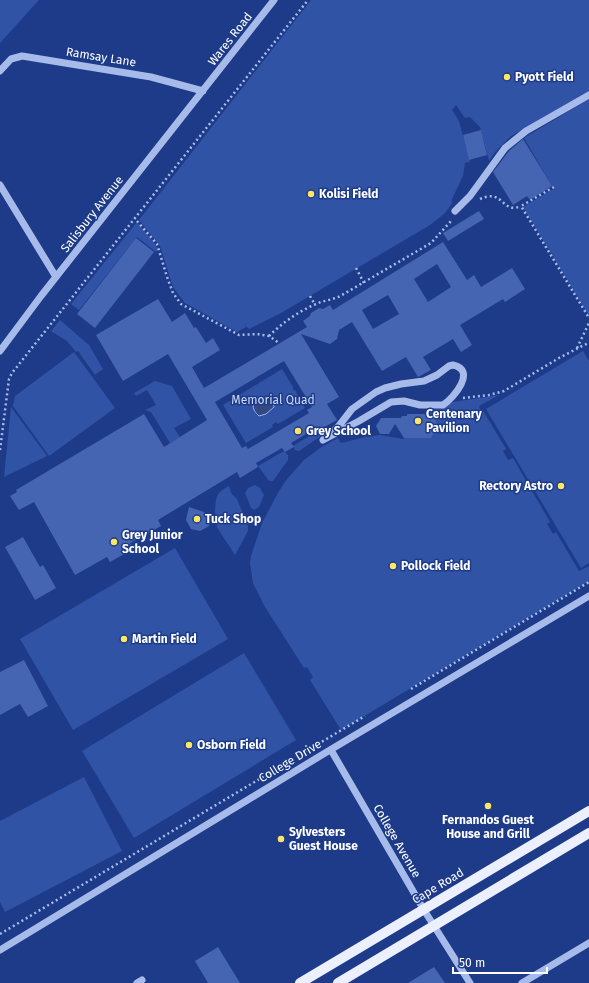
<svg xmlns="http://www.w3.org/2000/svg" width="589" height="983" font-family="'Fira Sans',sans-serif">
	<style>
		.green { fill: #3153a6 }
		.water { fill: #344983; stroke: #9ab3ed }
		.building { fill: #4564b1; fill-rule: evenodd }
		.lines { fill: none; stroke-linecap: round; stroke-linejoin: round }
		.path { stroke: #a7bbeb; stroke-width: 2.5; stroke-dasharray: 2 3; stroke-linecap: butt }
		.minor { stroke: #a7bbeb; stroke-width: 7 }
		.major { stroke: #ecf0fe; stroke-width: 10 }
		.poi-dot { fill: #fbe765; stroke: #1d3b88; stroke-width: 1.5 }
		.labels { text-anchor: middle; stroke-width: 3; stroke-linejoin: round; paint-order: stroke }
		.street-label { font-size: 12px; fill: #fff; stroke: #1d3b88 }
		.poi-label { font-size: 12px; font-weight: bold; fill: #fff; stroke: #1d3b88; text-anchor: start }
		.park-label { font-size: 12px; fill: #ccd9f8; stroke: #1d3b88 }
	</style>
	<rect width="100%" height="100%" fill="#1d3b88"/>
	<path class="green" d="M0,0h39l-39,43z
		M311,0h278v91l-78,45 -16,16 -6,9 -9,-34 -10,-10 -5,1 -9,-13 -4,5 7,11 11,41 -5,1 -2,13 -12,25 2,1 -8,11 -15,12 -149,88 -32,16 -5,-5 2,3 -9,5 -52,-29 -12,-16 -13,-41 -21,-26z
		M589,99v217l-66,-109 32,-19 -1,-2h-2l-28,-48z
		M137,222l19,23 2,4 -2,3 -19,-15 -1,1 -57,72 -8,-6z
		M60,320l29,25 14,24 -8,6 -17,-24 -2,1 -9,-11 -16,-10z
		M583,351l6,10v202l-8,5 -95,-159z
		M74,352l41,56 -66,48 -36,-50 2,-10z
		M282,369l11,18v3h2l10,18 -27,16 -2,-2 -4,3 1,2 -27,16 -23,-38z
		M155,381l17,5 19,33 -17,9 6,9 -10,6 -19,-31 -6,-2 11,-5 -9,-15 -11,6 -2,-3z
		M499,395l-20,11 1,4 2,-1 24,40 -3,2 5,9 5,-2 37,64 -3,2 6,10 3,-2 23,39 10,-5v15l-248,149 -31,-50 3,-3 -6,-10 -3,1 -39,-61 -12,-24 -3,-20 1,-7 11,-33 17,-32 8,-12 17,-19 16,-12 18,-10 3,5 24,-6 15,-2 23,4 2,-1h25l8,-13 -5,-9h-5l-1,-6 13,-1 13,-7z
		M11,407l36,49 -43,21z
		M319,430l3,4 -1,2 -22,15 -4,-1 -2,-4z
		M284,451l4,4v5l-15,21h-4l-11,-15z
		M255,485l5,3 4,7 -5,12 -5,3 -3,-2 -6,-15 3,-5z
		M229,486l2,7 6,6 11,27v5l-13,24c-5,-9 -12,-17 -17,-26 -4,-7 -4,-30 1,-36 2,-3 7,-5 10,-7z
		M175,548l53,91 -155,91 -53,-91z
		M244,653l52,87 -162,98 -52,-87z
		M84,777l38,74 -117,61 -5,-10v-81z"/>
	<path class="water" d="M269,397l4,4 1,6 -8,7 -7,2c-4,-4 -5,-5 -6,-10l6,-6z"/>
	<path class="building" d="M481,130l6,25 -18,5 -6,-25z
		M523,139l29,47 -22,14 -3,-4 -14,9 -20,-33 16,-21z
		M479,211l5,8 -36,22 -5,-8z
		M136,238l18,14 -59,76 -18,-14z
		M443,242l24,38 7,-5 7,12 31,-19 13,21 -20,13 -2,-3 -43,26 12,20 -11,7 -8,-13 -30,18 8,13 -13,7 -12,-20 -24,14 -30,-49 -13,8 -2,9 -7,5 -29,-10 38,63 -12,7 10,16 -18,10 -1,-3 -27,16 3,4 -9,5 -3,-4 -26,15 2,4 -18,11 -3,-6 -79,48 3,6 -31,17 3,6 -23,13 -3,-5 -32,18 -41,-73 -15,8 -9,-14 7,-4 -1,-2 128,-76 20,33 43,-27 -39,-66 -45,27 -27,-46 62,-36 14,23 13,-9 9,15 2,-1 10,16 7,-5 7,12 -28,17 12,21 103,-61 -4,-6 7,-5 1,-3 8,-5 4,1 7,-4 3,5zM437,264l14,23 -23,15 -14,-23zM388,295l11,19 -26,15 -11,-19zM284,361l28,46 -5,3 2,3 -61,36 -2,-3 -4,2 -27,-46z
		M407,414h21v2h5l5,9 -7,13h-27l-9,-14 -6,10h-9l-4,-8 5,-8h20l1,-2h5z
		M189,507l15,5 6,9 -1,5 -9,5 -9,-2 -5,-9z
		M23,537l17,30 3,-2 13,23 -21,12 -30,-53z
		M24,660l24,46 -20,11 -8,-13 -20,11v-43z
		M218,947l22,36h-32l-13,-22z
		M434,967l11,16h-37z"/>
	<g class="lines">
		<path class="path" d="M554,187l-33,19 68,112
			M480,199c24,-11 22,16 41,7
			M137,221l20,23 10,33 6,16 8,11 58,31 18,-1 12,2 10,7
			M356,268l8,15
			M310,296l5,9
			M269,336c14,-14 33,-27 52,-34 7,-2 14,-3 21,-7l89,-52 21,-23
			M577,348l12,-25
			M463,398l26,-3 15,-4 55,-33 25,-13 5,-2
			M0,450l9,-71 3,-6 296,-373
			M411,689l178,-107
			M0,934l365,-218"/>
		<path class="minor" d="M0,71l11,-12 11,-3 129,21 52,14
			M0,185l56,92
			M455,211l15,-15 35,-48 21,-17 63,-36
			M0,351l41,-55 233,-296
			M453,365c24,5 1,33 -10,40h-23l-16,-4 -13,1 -32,19 -36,19 15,-13 14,-18 24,-17 9,-4 16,-4 23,-3 13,-6 12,-9z
			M331,750l93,160 46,73
			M0,950l330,-200 259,-154
			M137,983l5,-3
			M522,983l67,-40"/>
		<path class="major" d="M300,983l289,-172
			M338,983l251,-150"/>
	</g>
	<g class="poi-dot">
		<circle cx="507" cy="77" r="4"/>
		<circle cx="311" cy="194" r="4"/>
		<circle cx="418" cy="421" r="4"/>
		<circle cx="298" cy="431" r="4"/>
		<circle cx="561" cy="486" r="4"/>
		<circle cx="197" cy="519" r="4"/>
		<circle cx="114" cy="542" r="4"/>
		<circle cx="393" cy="566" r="4"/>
		<circle cx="124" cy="639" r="4"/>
		<circle cx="189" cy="745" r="4"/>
		<circle cx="488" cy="806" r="4"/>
		<circle cx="281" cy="839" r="4"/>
	</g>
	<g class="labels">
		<g class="street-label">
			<text transform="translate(230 39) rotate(-52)" y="4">Wares Road</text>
			<text transform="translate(101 57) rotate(9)" y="4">Ramsay Lane</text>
			<text transform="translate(92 214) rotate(-52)" y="4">Salisbury Avenue</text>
			<text transform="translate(290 761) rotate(-31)" y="4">College Drive</text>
			<text transform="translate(397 841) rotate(60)" y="4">College Avenue</text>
			<text transform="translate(438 886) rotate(-31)" y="4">Cape Road</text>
		</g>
		<g class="poi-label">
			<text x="515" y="81">Pyott Field</text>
			<text x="319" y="198">Kolisi Field</text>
			<text x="426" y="418">Centenary<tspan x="426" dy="14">Pavilion</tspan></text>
			<text x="306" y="435">Grey School</text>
			<text x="553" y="490" text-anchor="end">Rectory Astro</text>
			<text x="205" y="523">Tuck Shop</text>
			<text x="122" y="539">Grey Junior<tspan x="122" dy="14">School</tspan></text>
			<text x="401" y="570">Pollock Field</text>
			<text x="132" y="643">Martin Field</text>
			<text x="197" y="749">Osborn Field</text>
			<text x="488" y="824" text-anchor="middle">Fernandos Guest<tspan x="488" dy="14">House and Grill</tspan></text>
			<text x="289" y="836">Sylvesters<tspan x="289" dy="14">Guest House</tspan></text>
		</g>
		<g class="park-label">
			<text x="273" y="404">Memorial Quad</text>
		</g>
	</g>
	<path d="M453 967v6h94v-6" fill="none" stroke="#ffffff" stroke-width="2"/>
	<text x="459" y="967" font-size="12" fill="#ffffff" stroke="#1d3b88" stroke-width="3" paint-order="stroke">50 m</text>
</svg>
